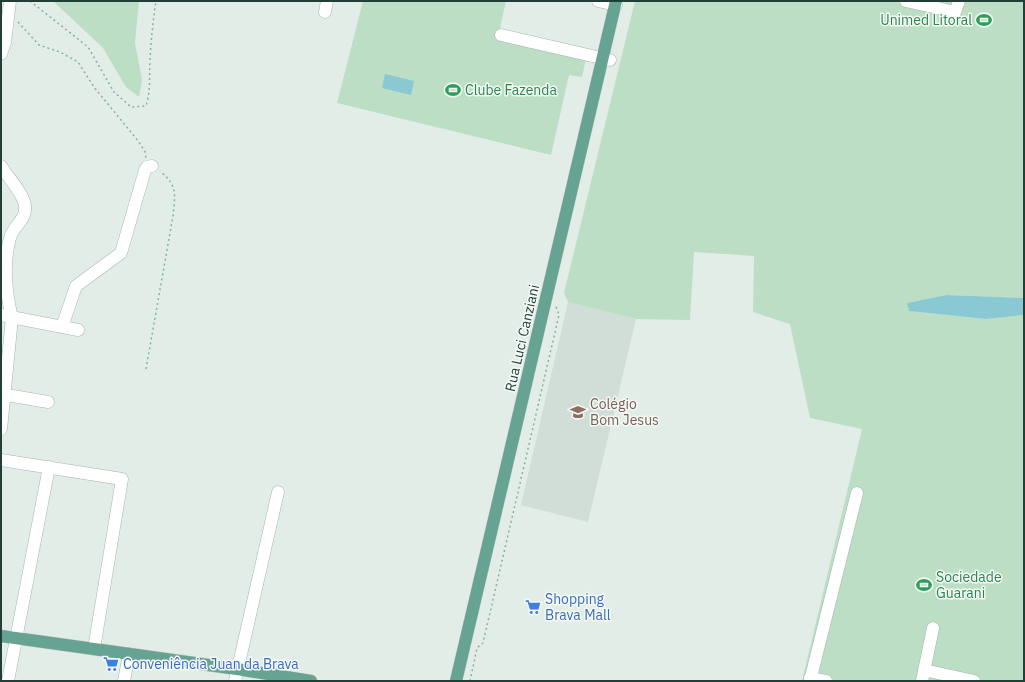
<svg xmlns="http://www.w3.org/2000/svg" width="1025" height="682" font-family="'IBM Plex Sans',sans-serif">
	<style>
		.built { fill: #d1ddd7 }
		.green { fill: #bcdec5 }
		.water { fill: #8ac8d3 }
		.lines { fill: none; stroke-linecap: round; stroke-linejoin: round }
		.minor-casing { stroke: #a5b5af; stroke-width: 13 }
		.major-casing { stroke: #c1c9c7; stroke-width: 13 }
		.path { stroke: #83b1a2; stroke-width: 1.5; stroke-dasharray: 2 3; stroke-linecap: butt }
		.minor { stroke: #fff; stroke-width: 12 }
		.major { stroke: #67a393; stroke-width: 12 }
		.labels { text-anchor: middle; stroke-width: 3; stroke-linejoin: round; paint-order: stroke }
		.leisure-label { font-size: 14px; fill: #27864d; stroke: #f4f9f6; text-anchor: start }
		.street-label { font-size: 14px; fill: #223f37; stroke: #f4f9f6 }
		.education-label { font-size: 14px; fill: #785e54; stroke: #f4f9f6; text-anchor: start }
		.shop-label { font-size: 14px; fill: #366cbe; stroke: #f4f9f6; text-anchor: start }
	</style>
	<rect width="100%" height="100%" fill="#e3ede8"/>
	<path class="built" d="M568,302l68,17 -48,203 -67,-17z"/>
	<path class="green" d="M53,1h86l-4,42 7,37 -3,17 -13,-10 -23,-39z
		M363,1h143l-8,36 88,22 -4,18 -13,-2 -18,80 -214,-52z
		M635,1h389v297l-78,-3 -39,8 3,8 76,8 38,-4v366h-222l60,-252 -52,-11 -20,-94 -37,-12 1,-56 -60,-4 -4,68 -54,-1 -68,-17 -4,-9z"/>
	<path class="water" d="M385,74l29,7 -3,14 -29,-7z
		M946,295l78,3v17l-38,4 -77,-8 -2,-8z"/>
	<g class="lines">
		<defs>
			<path id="minor" d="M598,1l18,4
				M906,1l49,11 4,-11
				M325,12l2,-11
				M501,35l109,25
				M1,54l4,-12 5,-41
				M1,166c7,12 22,26 24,40 2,13 -12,20 -15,32 -7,25 -4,55 2,80l-11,111
				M1,315l77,15
				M62,327l14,-41 45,-33 24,-83 2,-3 5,-1
				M1,394l47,8
				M1,460l121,19 -28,170
				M924,670l50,11
				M810,678l16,3
				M8,681l41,-214
				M124,681l5,-27
				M235,681l43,-189
				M810,681l47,-188
				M922,681l11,-53"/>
			<path id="major" d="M1,636l236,33 74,12
				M456,681l160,-680"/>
		</defs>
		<use href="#minor" class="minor-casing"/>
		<use href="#major" class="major-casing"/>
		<path class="path" d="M30,1l58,46 26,45 17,15 15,-1c5,-17 3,-29 4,-46 1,-20 3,-39 6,-59
			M18,22l21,23 21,7 18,10 16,25 45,55 6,10 1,6
			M146,369l27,-153c2,-22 5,-30 -13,-45
			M470,681l7,-33 6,-5 76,-328 -4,-11"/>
		<use href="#minor" class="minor"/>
		<use href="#major" class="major"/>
	</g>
	<defs>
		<symbol id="stadium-bare" viewBox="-9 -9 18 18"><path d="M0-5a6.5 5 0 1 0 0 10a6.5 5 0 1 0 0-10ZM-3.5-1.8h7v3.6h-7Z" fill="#2e9e5b" stroke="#f4f9f6" stroke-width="2.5" paint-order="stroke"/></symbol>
		<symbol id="school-bare" viewBox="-9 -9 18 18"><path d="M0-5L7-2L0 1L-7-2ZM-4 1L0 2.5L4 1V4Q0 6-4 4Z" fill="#8d6e63" stroke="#f4f9f6" stroke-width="2.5" paint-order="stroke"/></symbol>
		<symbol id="supermarket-bare" viewBox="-9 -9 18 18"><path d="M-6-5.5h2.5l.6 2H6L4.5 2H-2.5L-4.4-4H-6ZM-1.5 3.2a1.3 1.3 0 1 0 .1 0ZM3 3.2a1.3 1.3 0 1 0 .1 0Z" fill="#3f7fe0" stroke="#f4f9f6" stroke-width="2.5" paint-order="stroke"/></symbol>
	</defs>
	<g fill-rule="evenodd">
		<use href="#stadium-bare" x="973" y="9" width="22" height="22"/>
		<use href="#stadium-bare" x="442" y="79" width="22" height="22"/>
		<use href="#school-bare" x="567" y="401" width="22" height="22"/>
		<use href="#stadium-bare" x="913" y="574" width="22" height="22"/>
		<use href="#supermarket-bare" x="522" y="596" width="22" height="22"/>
		<use href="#supermarket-bare" x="100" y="653" width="22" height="22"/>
	</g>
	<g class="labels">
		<g class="leisure-label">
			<text x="972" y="25" text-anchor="end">Unimed Litoral</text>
			<text x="465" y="95">Clube Fazenda</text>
			<text x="936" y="582">Sociedade<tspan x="936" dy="16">Guarani</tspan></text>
		</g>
		<g class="street-label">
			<text transform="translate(522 338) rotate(-77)" y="5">Rua Luci Canziani</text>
		</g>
		<g class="education-label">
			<text x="590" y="409">Colégio<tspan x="590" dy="16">Bom Jesus</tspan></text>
		</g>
		<g class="shop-label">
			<text x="545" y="604">Shopping<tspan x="545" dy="16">Brava Mall</tspan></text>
			<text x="123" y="669">Conveniência Juan da Brava</text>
		</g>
	</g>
	<rect width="1025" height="682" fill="none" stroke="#223f37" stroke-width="4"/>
</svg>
